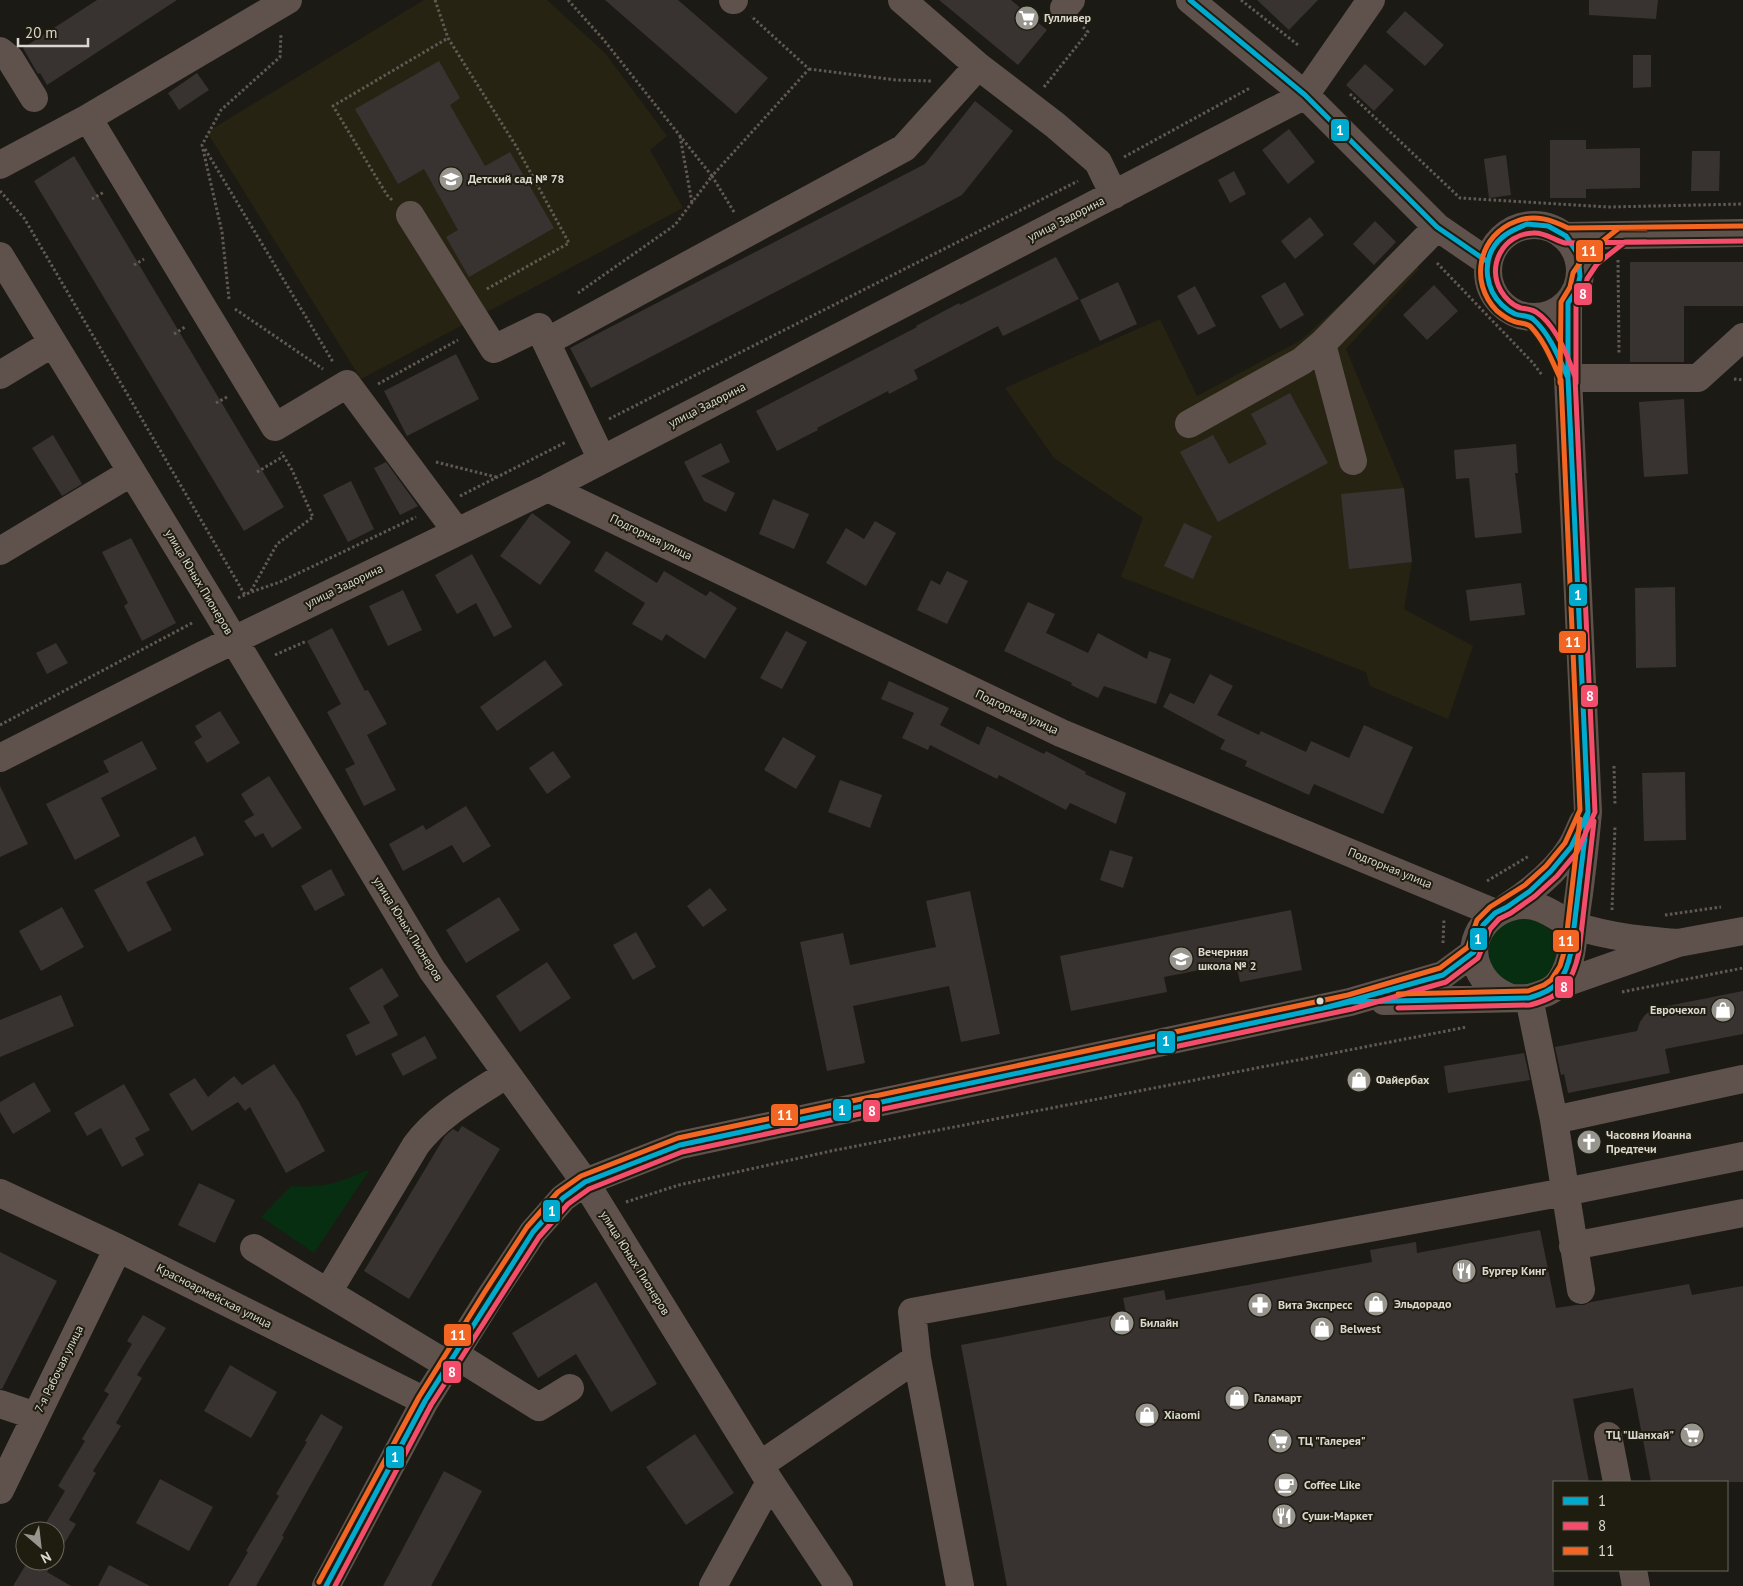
<svg xmlns="http://www.w3.org/2000/svg" width="1743" height="1586" font-family="'PT Sans',sans-serif">
	<style>
		.built { fill: #272312 }
		.green { fill: #072e11 }
		.building { fill: #383330 }
		.lines { fill: none; stroke-linecap: round; stroke-linejoin: round }
		.path { stroke: #615954; stroke-width: 3; stroke-dasharray: 2.5 2.5; stroke-linecap: butt }
		.minor { stroke: #5f524c; stroke-width: 28 }
		.bus-1-casing { stroke: #1f1c10; stroke-width: 9 }
		.bus-2-casing { stroke: #1f1c10; stroke-width: 9 }
		.bus-3-casing { stroke: #1f1c10; stroke-width: 9 }
		.bus-1 { stroke: #00a9ce; stroke-width: 5 }
		.bus-2 { stroke: #f44d6c; stroke-width: 5 }
		.bus-3 { stroke: #f26522; stroke-width: 5 }
		.bus-dot { fill: #d9d7cf; stroke: #1f1c10; stroke-width: 2 }
		.labels { text-anchor: middle; stroke-width: 4; stroke-linejoin: round; paint-order: stroke }
		.poi-label { font-size: 12px; font-weight: bold; fill: #d9d7cf; stroke: #1f1c10; text-anchor: start }
		.street-label { font-size: 12px; fill: #d9d7cf; stroke: #1f1c10 }
		.line-badge { stroke: #1f1c10; stroke-width: 2 }
		.badge-label { font-size: 14px; text-anchor: middle; font-weight: bold; fill: #fff }
	</style>
	<rect width="100%" height="100%" fill="#1c1a14"/>
	<path class="built" d="M424,0h123l58,53 62,83 -17,14 33,58 -322,171 -154,-247z
		M1402,248l17,21 -73,80 58,139 8,74 -8,47 69,37 -25,73 -78,-33 -4,-14 -245,-95 22,-59 -89,-60 -49,-70 155,-69 37,77 104,-56z"/>
	<path class="green" d="M1529,917c35,18 31,23 23,58 -5,3 -13,11 -20,12 -39,6 -61,-47 -25,-66 6,-3 16,-3 22,-4z
		M370,1169l-56,84 -53,-36 30,-31c35,2 47,-3 79,-17z"/>
	<path class="building" d="M97,0h80l-130,85 -7,-12 -2,1 -15,-26z
		M605,0h73l90,78 -32,36z
		M939,0h72l36,30 -29,35z
		M1257,0h61l-29,30z
		M1589,0h69l-2,19 -67,-4z
		M1405,11l39,34 -19,21 -39,-34z
		M1633,55h18v32l-18,1z
		M439,61l21,37 -10,7 35,61 25,-14 44,76 -85,49 -23,-40 12,-7 -34,-61 -26,15 -43,-75z
		M1365,64l29,26 -20,21 -28,-26z
		M197,73l12,17 -30,20 -11,-17z
		M975,101l38,30 -51,64 -371,193 -21,-40 355,-184z
		M1289,129l26,33 -27,22 -26,-34z
		M1550,140h36v9l54,-1v40l-54,1v9h-36z
		M1692,151h28l-1,40h-28z
		M1506,155l5,40 -22,3 -5,-39z
		M74,156l210,351 -40,24 -210,-350z
		M1234,171l12,23 -16,9 -12,-23z
		M1310,217l14,18 -29,24 -14,-18z
		M1375,221l21,21 -22,23 -21,-21z
		M1056,257l23,42 -76,37 -5,-10 -84,44 4,9 -29,15 -1,-3 -71,37 1,2 -41,21 -21,-40 161,-84 -1,-1 43,-23 1,2z
		M1630,262h113v44h-59v56h-54z
		M1118,282l19,42 -37,17 -20,-41z
		M1285,282l19,33 -24,14 -19,-33z
		M1434,285l24,26 -31,29 -24,-25z
		M1195,286l21,40 -18,9 -21,-39z
		M456,354l23,45 -72,37 -23,-45z
		M1290,393l38,70 -110,59 -38,-70 33,-17 16,29 38,-20 -16,-30z
		M1684,399l4,75 -44,3 -5,-75z
		M53,435l29,49 -20,12 -30,-48z
		M721,443l9,19 -29,14 34,17 -9,19 -22,-11 -20,-39z
		M1516,444l2,29h-3l7,60 -47,5 -6,-60 -13,1 -2,-29z
		M386,462l32,44 -18,9 -26,-47z
		M351,481l23,48 -26,13 -25,-47z
		M1404,488l8,74 -63,7 -8,-75z
		M773,499l36,15 -15,35 -35,-15z
		M532,513l39,29 -31,43 -40,-29z
		M875,521l21,12 -30,53 -40,-23 20,-35 18,11z
		M1184,523l28,13 -19,43 -29,-13z
		M131,538l45,85 -34,18 -18,-35 4,-3 -26,-51z
		M606,551l51,32 7,-12 42,25 4,-5 27,17 -32,51 -39,-25 -4,7 -30,-17 13,-21 -51,-32z
		M472,554l40,73 -18,10 -18,-34 -19,11 -22,-39z
		M947,571l21,10 -21,43 -30,-14 14,-30 9,5z
		M1521,583l4,32 -55,6 -4,-31z
		M1675,587l1,80 -40,1 -1,-80z
		M403,590l19,40 -34,16 -19,-40z
		M1028,602l27,12 -9,19 42,20 10,-20 49,26 2,-8 22,8 -15,45 -52,-18 -6,12 -27,-13 1,-2 -68,-32z
		M332,628l33,63 3,-1 19,34 -20,11 29,55 -32,16 -19,-37 10,-5 -28,-52 14,-8 -34,-63z
		M786,631l21,11 -25,47 -22,-11z
		M56,643l12,20 -21,11 -11,-21z
		M545,660l18,25 -66,46 -17,-24z
		M1210,674l23,12 -16,29 42,20 2,-4 45,21 5,-11 38,17 15,-33 49,22 -30,67 -69,-30 -5,11 -64,-29 2,-5 -27,-12 5,-9 -62,-33 7,-14 24,11z
		M889,681l60,27 -9,17 39,20 8,-19 57,28 2,-3 40,21 -1,2 41,19 -10,31 -46,-21 -4,7 -67,-35 -2,4 -67,-34 -2,5 -26,-12 12,-25 -33,-14z
		M220,711l20,32 -33,20 -13,-21 8,-5 -7,-11z
		M783,737l33,19 -20,33 -32,-19z
		M142,741l15,28 -56,29 19,38 -45,24 -29,-56 63,-32 -6,-11z
		M553,751l18,26 -24,17 -18,-26z
		M1685,772l1,68 -42,1 -2,-68z
		M269,776l33,52 -30,20 -9,-15 -8,4 -11,-16 10,-6 -13,-21z
		M840,780l42,15 -12,33 -42,-16z
		M0,786l28,58 -28,13z
		M466,806l25,40 -28,17 -11,-18 -49,26 -14,-27 34,-19 3,5z
		M195,836l9,19 -58,27 26,48 -44,22 -34,-62z
		M1110,850l23,7 -10,31 -23,-8z
		M331,869l14,26 -30,16 -14,-25z
		M710,888l17,22 -24,17 -16,-21z
		M970,891l30,143 -39,8 -12,-56 -96,20 12,57 -38,8 -27,-129 43,-9 7,32 86,-18 -10,-46z
		M499,897l21,33 -54,33 -20,-33z
		M62,907l22,40 -43,24 -22,-40z
		M1291,910l11,60 -62,12 -4,-19 -72,14 3,15 -96,19 -11,-55z
		M636,932l20,35 -23,13 -20,-35z
		M547,962l24,36 -51,34 -24,-36z
		M382,968l17,28 -16,10 15,29 -42,21 -10,-21 24,-12 -21,-35z
		M1743,991v43l-78,15 5,24 -102,20 -4,-19 -3,1 -6,-28 82,-16 3,-9 5,-7 7,-6z
		M61,995l13,31 -74,31v-37z
		M425,1036l12,22 -34,18 -12,-22z
		M1524,1053l6,27 -82,13 -4,-27z
		M274,1064l25,38 26,49 -39,22 -36,-66 -5,4 -7,-9 -46,29 -23,-37 26,-16 13,19 26,-21 8,9z
		M34,1082l17,29 -38,23 -13,-22v-10z
		M124,1084l26,46 -15,8 9,17 -22,12 -21,-39 -14,8 -13,-23z
		M462,1126l38,23 -91,150 -45,-28 81,-135 8,-7 5,3z
		M199,1183l36,17 -20,43 -37,-18z
		M1540,1230l16,78 20,-3h8l7,-3 98,-18 3,11 51,-9v196h-92l-18,-94 -60,11 16,83h-35v104h-547l-46,-241 165,-32 -3,-15 41,-8 2,10 206,-38 -2,-12 46,-8 1,11z
		M0,1252l57,29 -55,108h-2z
		M596,1282l61,102 -46,28 -35,-58 -38,24 -26,-45z
		M143,1315l23,13 -29,47 5,3 -26,45 5,3 -28,45 3,2 -27,47 7,4 -21,35v-28h-14l24,-40 -7,-5 27,-45 -3,-2 27,-45 -5,-3 28,-47 -5,-3z
		M230,1365l47,27 -26,46 -47,-27z
		M321,1414l22,13 -61,109 2,1 -28,49h-28l20,-34 -2,-1 33,-55 -3,-2 31,-52 -2,-1z
		M695,1434l39,59 -48,32 -40,-58z
		M444,1471l38,20 -51,95h-48z
		M160,1479l53,28 -24,44 -53,-28z
		M28,1561h26l-7,11 24,14h-58z
		M109,1565l41,21h-52z"/>
	<g class="lines">
		<path class="path" d="M435,0l13,38 68,108 53,97 -84,47
			M568,0l35,39 109,137 -37,49 -97,68
			M1241,0l57,45
			M809,69l87,11 35,1
			M1044,87l44,-55 -6,-6
			M1350,94l110,104 148,9 135,-3
			M680,136l12,67
			M205,149l128,213
			M1124,157l126,-69
			M0,191l24,27 221,377
			M92,199l12,-7
			M392,200l-5,-5 -54,-89 115,-68
			M734,212l-22,-36 97,-107 -58,-53
			M1618,260l1,93
			M1437,263l96,100 9,12
			M134,265l10,-6
			M229,299l-7,-67 -20,-87 19,-35 59,-53 1,-23
			M235,309l88,60
			M174,334l11,-7
			M1734,379l9,1
			M378,384l80,-44
			M216,403l11,-6
			M609,419l469,-238
			M436,462l60,15
			M257,472l27,-16
			M460,496l106,-54
			M251,591l26,-47 36,-27 -21,-47 -11,-18
			M238,598l13,-6 29,-10 136,-65
			M275,655l32,-14
			M0,725l194,-103
			M1614,766l1,39
			M1487,881l42,-25
			M1612,910l3,-84
			M1665,915l56,-8
			M1443,943l1,-24
			M1622,992l121,-24
			M626,1202l53,-17 152,-34 636,-124"/>
		<path class="minor" d="M733,0h1
			M902,0l76,66
			M1190,0l115,95 132,132 51,35
			M1064,8l7,-8
			M0,51l10,8 24,39
			M88,118l187,309 72,-43 110,148
			M0,165l88,-47 200,-118
			M410,215l84,134 45,-22 63,133
			M1488 271a46 46 0 1 1 92 0a46 46 0 1 1-92 0Z
			M1566,236l177,-3
			M0,256l216,354 216,360 153,212 185,300 69,104
			M546,342l358,-194 74,-82 77,59 43,37 16,33
			M0,375l53,-32
			M1568,378h130l45,-41
			M1189,424l113,-63 20,-17
			M1353,461l-31,-117 115,-117
			M548,488l513,245 434,180
			M0,551l132,-79
			M0,758l201,-102 347,-168 757,-393 66,-95
			M1507,907c24,-16 49,-35 64,-60 5,-8 8,-17 12,-25
			M1556,986l122,-43 65,-12
			M1511,998c-15,-6 -26,-14 -33,-30 -14,-31 14,-62 45,-63 21,-1 35,15 53,21 33,11 67,14 102,17
			M1529,998l25,122 27,170
			M1384,1001l145,-3c10,-3 21,-5 28,-13 16,-18 16,-47 19,-70 5,-34 9,-69 12,-103l-20,-434v-75
			M1554,1120l189,-41
			M0,1193l118,55 307,153
			M1573,1246l170,-33
			M254,1248l194,117
			M328,1292l88,-147c23,-31 59,-50 91,-71
			M454,1354l85,53 31,-19
			M0,1404l36,12
			M1608,1436l9,46
			M760,1465l157,-107
			M0,1490l118,-242
			M1633,1570l3,16
			M326,1586l99,-185 65,-104 43,-65 30,-34 22,-16 95,-37 670,-143 93,-27 31,-23
			M713,1586l57,-104
			M960,1586l-43,-228 -5,-46 653,-120 178,-36"/>
		<defs>
			<path id="bus-1" d="M1190,0l115,95 132,132 51,35
				M1527,224l21,2 18,10 12,18 2,22 -3,14 -9,13v75c-9,-20 -18,-44 -35,-59 -5,-4 -13,-3 -18,-5 -4,-2 -10,-6 -13,-9 -16,-15 -20,-42 -7,-60 8,-11 20,-16 32,-21z
				M1568,378l20,434
				M1328,1007l115,-32 31,-23 9,-27 12,-12 12,-6 23,-16 21,-20 20,-24 17,-35
				M1328,1007l22,-5 179,-4c28,-8 36,-18 42,-46l17,-140
				M680,1145l648,-138
				M680,1145l648,-138
				M326,1586l99,-185 108,-169 30,-34 22,-16 95,-37"/>
			<path id="bus-2" d="M1576,383v-78l8,-12 3,-14 10,-15 28,-22h21
				M1398,1008l132,-3c32,-8 42,-21 49,-53l15,-131
				M335,1586l96,-181 108,-168 29,-33 21,-15 93,-37 670,-143 94,-27 32,-24 12,-29 9,-10 12,-6 24,-17 22,-20 20,-24 18,-40 -20,-435c-7,-21 -20,-53 -39,-65 -5,-3 -9,-3 -15,-4 -8,-2 -16,-10 -20,-17 -15,-25 2,-57 32,-58 12,-1 21,7 32,10l178,-2"/>
			<path id="bus-3" d="M1560,383l1,-81 9,-15 3,-14 13,-19 33,-26h27
				M1398,994l130,-3 16,-6 7,-5 9,-14 5,-17 15,-130
				M319,1582l100,-185 65,-104 43,-66 31,-35 23,-16 97,-38 670,-143 92,-27 28,-21 9,-27 13,-13 35,-22 21,-19 19,-23 15,-33 -19,-430c-9,-19 -16,-38 -30,-53 -5,-5 -12,-3 -18,-6 -6,-2 -11,-6 -16,-10 -29,-29 -18,-77 20,-90 18,-7 35,-1 51,7l175,-2"/>
		</defs>
		<use href="#bus-1" class="bus-1-casing"/>
		<use href="#bus-2" class="bus-2-casing"/>
		<use href="#bus-3" class="bus-3-casing"/>
		<use href="#bus-1" class="bus-1"/>
		<use href="#bus-2" class="bus-2"/>
		<use href="#bus-3" class="bus-3"/>
	</g>
	<defs>
		<symbol id="supermarket-disc" viewBox="-11 -11 22 22"><circle r="9.5" fill="#97958e" stroke="#1f1c10"/><path d="M-6-5.5h2.5l.6 2H6L4.5 2H-2.5L-4.4-4H-6ZM-1.5 3.2a1.3 1.3 0 1 0 .1 0ZM3 3.2a1.3 1.3 0 1 0 .1 0Z" fill="#fff"/></symbol>
		<symbol id="school-disc" viewBox="-11 -11 22 22"><circle r="9.5" fill="#97958e" stroke="#1f1c10"/><path d="M0-5L7-2L0 1L-7-2ZM-4 1L0 2.5L4 1V4Q0 6-4 4Z" fill="#fff"/></symbol>
		<symbol id="shop-disc" viewBox="-11 -11 22 22"><circle r="9.5" fill="#97958e" stroke="#1f1c10"/><path d="M-5-2.5h2.3a2.7 3.5 0 0 1 5.4 0H5L5.5 6h-11ZM-1.5-2.5h3a1.5 2.3 0 0 0-3 0Z" fill="#fff"/></symbol>
		<symbol id="church-disc" viewBox="-11 -11 22 22"><circle r="9.5" fill="#97958e" stroke="#1f1c10"/><path d="M-1.2-6h2.4v3.5h3.3v2.4h-3.3V6h-2.4V-.1h-3.3v-2.4h3.3Z" fill="#fff"/></symbol>
		<symbol id="restaurant-disc" viewBox="-11 -11 22 22"><circle r="9.5" fill="#97958e" stroke="#1f1c10"/><path d="M-5-6h1v4h1v-4h1v4h1v-4h1v5L-1.5 .5V6h-2V.5L-5-1ZM5-6V6H3V1.5H1.5Q1.5-4 5-6Z" fill="#fff"/></symbol>
		<symbol id="pharmacy-disc" viewBox="-11 -11 22 22"><circle r="9.5" fill="#97958e" stroke="#1f1c10"/><path d="M-2-6h4v4h4v4h-4v4h-4v-4h-4v-4h4Z" fill="#fff"/></symbol>
		<symbol id="cafe-disc" viewBox="-11 -11 22 22"><circle r="9.5" fill="#97958e" stroke="#1f1c10"/><path d="M-5.5-4.5H6V0H3Q3 3.5 0 3.5H-2.5Q-5.5 3.5-5.5 0ZM3-3.2v2h1.7v-2ZM-6 4.5H4V6H-6Z" fill="#fff"/></symbol>
	</defs>
	<g fill-rule="evenodd">
		<use href="#supermarket-disc" x="1013" y="4" width="28" height="28"/>
		<use href="#school-disc" x="437" y="165" width="28" height="28"/>
		<use href="#school-disc" x="1167" y="945" width="28" height="28"/>
		<use href="#shop-disc" x="1709" y="996" width="28" height="28"/>
		<use href="#shop-disc" x="1345" y="1066" width="28" height="28"/>
		<use href="#church-disc" x="1575" y="1128" width="28" height="28"/>
		<use href="#restaurant-disc" x="1450" y="1257" width="28" height="28"/>
		<use href="#shop-disc" x="1362" y="1290" width="28" height="28"/>
		<use href="#pharmacy-disc" x="1246" y="1291" width="28" height="28"/>
		<use href="#shop-disc" x="1108" y="1309" width="28" height="28"/>
		<use href="#shop-disc" x="1308" y="1315" width="28" height="28"/>
		<use href="#shop-disc" x="1223" y="1384" width="28" height="28"/>
		<use href="#shop-disc" x="1133" y="1401" width="28" height="28"/>
		<use href="#supermarket-disc" x="1678" y="1421" width="28" height="28"/>
		<use href="#supermarket-disc" x="1266" y="1427" width="28" height="28"/>
		<use href="#cafe-disc" x="1272" y="1471" width="28" height="28"/>
		<use href="#restaurant-disc" x="1270" y="1502" width="28" height="28"/>
	</g>
	<circle class="bus-dot" cx="1320" cy="1001" r="4.5"/>
	<g class="labels">
		<g class="poi-label">
			<text x="1044" y="22">Гулливер</text>
			<text x="468" y="183">Детский сад № 78</text>
			<text x="1198" y="956">Вечерняя<tspan x="1198" dy="14">школа № 2</tspan></text>
			<text x="1706" y="1014" text-anchor="end">Еврочехол</text>
			<text x="1376" y="1084">Файербах</text>
			<text x="1606" y="1139">Часовня Иоанна<tspan x="1606" dy="14">Предтечи</tspan></text>
			<text x="1482" y="1275">Бургер Кинг</text>
			<text x="1394" y="1308">Эльдорадо</text>
			<text x="1278" y="1309">Вита Экспресс</text>
			<text x="1140" y="1327">Билайн</text>
			<text x="1340" y="1333">Belwest</text>
			<text x="1254" y="1402">Галамарт</text>
			<text x="1164" y="1419">Xiaomi</text>
			<text x="1674" y="1439" text-anchor="end">ТЦ "Шанхай"</text>
			<text x="1298" y="1445">ТЦ "Галерея"</text>
			<text x="1304" y="1489">Coffee Like</text>
			<text x="1302" y="1520">Суши-Маркет</text>
		</g>
		<g class="street-label">
			<text transform="translate(1066 219) rotate(-27)" y="4">улица Задорина</text>
			<text transform="translate(707 405) rotate(-27)" y="4">улица Задорина</text>
			<text transform="translate(651 537) rotate(26)" y="4">Подгорная улица</text>
			<text transform="translate(199 582) rotate(59)" y="4">улица Юных Пионеров</text>
			<text transform="translate(344 586) rotate(-26)" y="4">улица Задорина</text>
			<text transform="translate(1017 712) rotate(25)" y="4">Подгорная улица</text>
			<text transform="translate(1390 868) rotate(22)" y="4">Подгорная улица</text>
			<text transform="translate(408 929) rotate(58)" y="4">улица Юных Пионеров</text>
			<text transform="translate(635 1263) rotate(58)" y="4">улица Юных Пионеров</text>
			<text transform="translate(214 1296) rotate(27)" y="4">Красноармейская улица</text>
			<text transform="translate(59 1369) rotate(-64)" y="4">7-я Рабочая улица</text>
		</g>
	</g>
	<g class="line-badge">
		<rect x="1330" y="118" width="20" height="24" rx="5" fill="#00a9ce"/>
		<rect x="1575" y="239" width="29" height="24" rx="5" fill="#f26522"/>
		<rect x="1573" y="282" width="20" height="24" rx="5" fill="#f44d6c"/>
		<rect x="1568" y="583" width="20" height="24" rx="5" fill="#00a9ce"/>
		<rect x="1558" y="630" width="29" height="24" rx="5" fill="#f26522"/>
		<rect x="1580" y="684" width="19" height="24" rx="5" fill="#f44d6c"/>
		<rect x="1469" y="927" width="19" height="24" rx="5" fill="#00a9ce"/>
		<rect x="1552" y="929" width="28" height="24" rx="5" fill="#f26522"/>
		<rect x="1554" y="975" width="20" height="24" rx="5" fill="#f44d6c"/>
		<rect x="1156" y="1030" width="20" height="24" rx="5" fill="#00a9ce"/>
		<rect x="832" y="1098" width="20" height="24" rx="5" fill="#00a9ce"/>
		<rect x="862" y="1099" width="19" height="24" rx="5" fill="#f44d6c"/>
		<rect x="770" y="1103" width="29" height="24" rx="5" fill="#f26522"/>
		<rect x="542" y="1199" width="19" height="24" rx="5" fill="#00a9ce"/>
		<rect x="443" y="1323" width="29" height="24" rx="5" fill="#f26522"/>
		<rect x="442" y="1360" width="20" height="24" rx="5" fill="#f44d6c"/>
		<rect x="385" y="1445" width="20" height="24" rx="5" fill="#00a9ce"/>
	</g>
	<g class="badge-label">
		<text x="1340" y="135">1</text>
		<text x="1589" y="256">11</text>
		<text x="1583" y="299">8</text>
		<text x="1578" y="600">1</text>
		<text x="1573" y="647">11</text>
		<text x="1590" y="701">8</text>
		<text x="1478" y="944">1</text>
		<text x="1566" y="946">11</text>
		<text x="1564" y="992">8</text>
		<text x="1166" y="1046">1</text>
		<text x="842" y="1115">1</text>
		<text x="872" y="1116">8</text>
		<text x="785" y="1120">11</text>
		<text x="552" y="1216">1</text>
		<text x="458" y="1340">11</text>
		<text x="452" y="1377">8</text>
		<text x="395" y="1462">1</text>
	</g>
	<rect x="1553" y="1481" width="175" height="90" fill="#1f1c10" stroke="#69675c"/>
	<rect x="1563" y="1497" width="25" height="8" fill="#00a9ce" stroke="#69675c"/>
	<text x="1598" y="1506" font-size="15" fill="#d9d7cf">1</text>
	<rect x="1563" y="1522" width="25" height="8" fill="#f44d6c" stroke="#69675c"/>
	<text x="1598" y="1531" font-size="15" fill="#d9d7cf">8</text>
	<rect x="1563" y="1547" width="25" height="8" fill="#f26522" stroke="#69675c"/>
	<text x="1598" y="1556" font-size="15" fill="#d9d7cf">11</text>
	<g transform="translate(40 1546) rotate(152)"><circle r="24" fill="#1f1c10" stroke="#69675c"/>
	<path d="M0-4L9 19L0 12L-9 19Z" fill="#97958e"/>
	<text y="-8" font-size="14" font-weight="bold" text-anchor="middle" fill="#d9d7cf">N</text>
	</g>
	<path d="M18 38v8h70v-8" fill="none" stroke="#d9d7cf" stroke-width="2.5"/>
	<text x="25" y="38" font-size="15" fill="#d9d7cf" stroke="#1f1c10" stroke-width="4" paint-order="stroke">20 m</text>
</svg>
